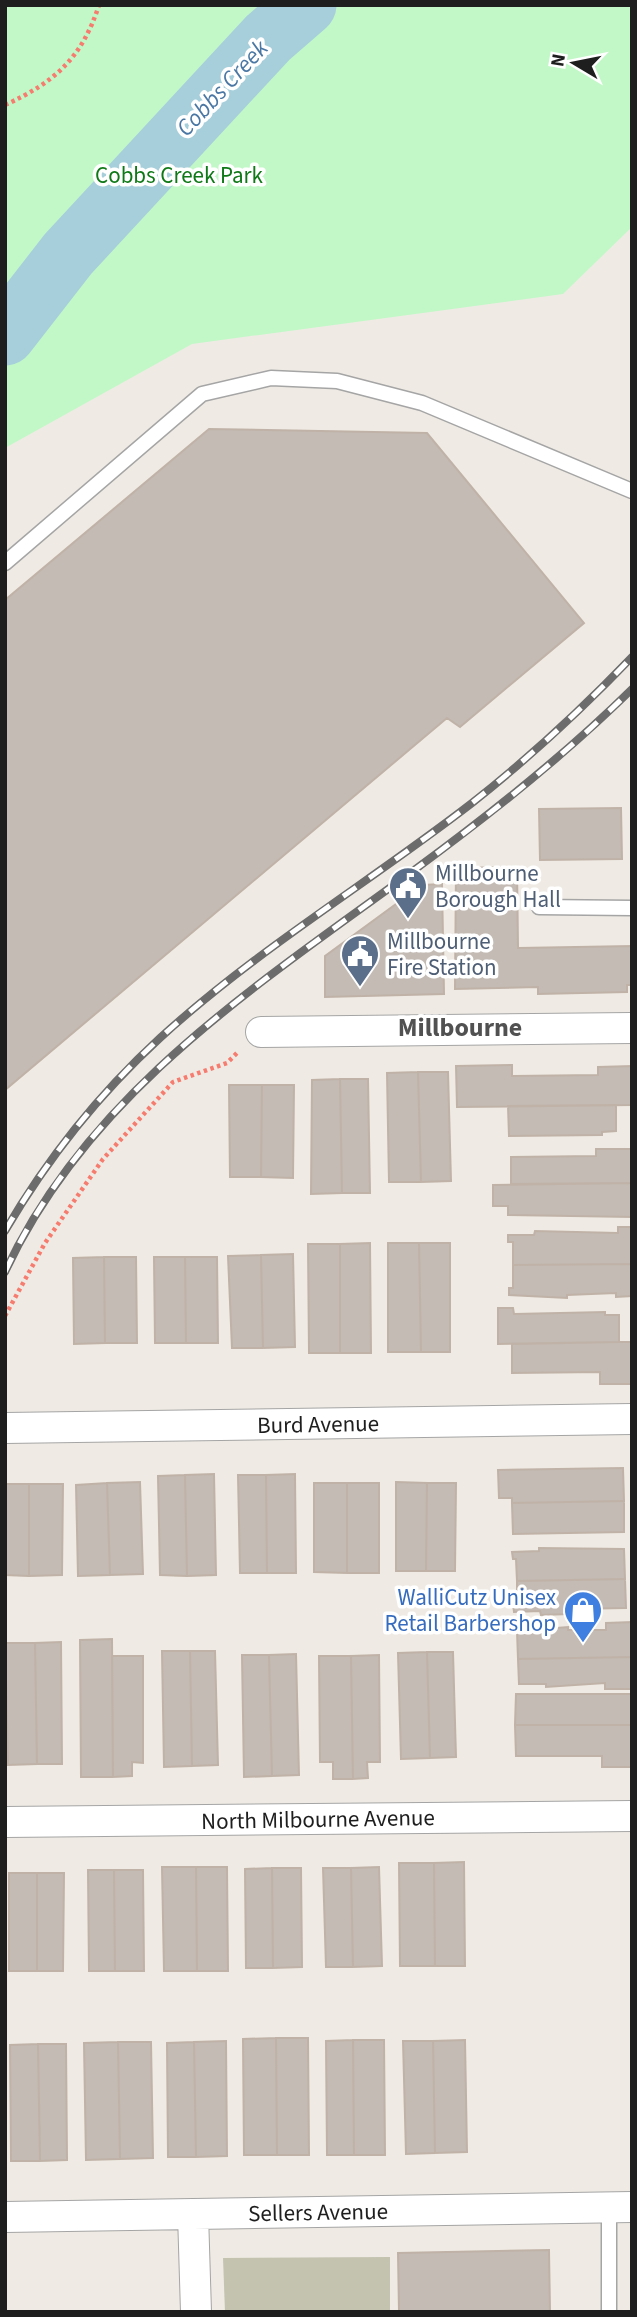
<svg xmlns="http://www.w3.org/2000/svg" width="637" height="2317" font-family="'Source Sans 3',sans-serif">
	<style>
		.construction { fill: #c3c3b0 }
		.park { fill: #c2f8c7 }
		.lines { fill: none; stroke-linecap: round; stroke-linejoin: round }
		.river { stroke: #a6cfdb; stroke-width: 61 }
		.building { fill: #c3bbb4; stroke: #c0b2a7; stroke-width: 2 }
		.service-casing { stroke: #a5a5a5; stroke-width: 17 }
		.minor-casing { stroke: #a5a5a5; stroke-width: 32 }
		.path { stroke: #f67c6f; stroke-width: 4.5; stroke-dasharray: 3.5 3.5; stroke-linecap: butt }
		.service { stroke: #fff; stroke-width: 14 }
		.minor { stroke: #fff; stroke-width: 30 }
		.rail-casing { stroke: #6c6c6c; stroke-width: 8 }
		.rail { stroke: #fff; stroke-width: 5; stroke-dasharray: 16; stroke-linecap: butt }
		.labels { text-anchor: middle; stroke-width: 7; stroke-linejoin: round; paint-order: stroke }
		.park-label { font-size: 23px; fill: #0f7917; stroke: #fff }
		.service-label { font-size: 23px; fill: #4e5e75; stroke: #fff; text-anchor: start }
		.street-label { font-size: 23px; fill: #1e1e1e; stroke: #fff }
		.shop-label { font-size: 23px; fill: #366cbe; stroke: #fff; text-anchor: end }
		.water-label { font-size: 24px; font-style: italic; fill: #4a77a3; stroke: #fff }
		.quarter-label { font-size: 26px; font-weight: bold; fill: #515151; stroke: #fff }
	</style>
	<rect width="100%" height="100%" fill="#efebe4"/>
	<path class="construction" d="M390,2257v55h-165l-2,-54z"/>
	<path class="park" d="M5,5h627v222l-69,67 -371,50 -187,104z"/>
	<g class="lines">
		<path class="river" d="M5,335l63,-81 200,-216 38,-33"/>
	</g>
	<path class="building" d="M209,429l218,4 157,190 -124,104 -13,-9 -442,372v-490z
		M621,808l1,51 -82,1 -1,-51z
		M517,867l1,81 114,-2v39h-5v7l-89,2v-7l-83,2 1,-121z
		M442,884l2,110 -119,3v-41l97,-71z
		M512,1065v11l86,-1v-8l34,-1v39l-175,2 -1,-41z
		M418,1072l3,110h-32l-2,-109z
		M418,1072h30l3,109 -30,1z
		M340,1079l2,114 -31,1 1,-114z
		M340,1079h28l2,114h-28z
		M229,1085h33l-1,92h-31z
		M262,1085h32l-1,93 -32,-1z
		M616,1105v26l-14,1v3l-93,1 -1,-30z
		M596,1149h36v34l-121,1v-27l85,-1z
		M632,1183v34l-124,-2v-9h-15v-21z
		M618,1227h14v37l-119,1v-23h-5v-7h26l1,-4 83,2z
		M370,1243l1,110h-31v-109z
		M388,1243h31l2,109h-33z
		M419,1243h31v109h-29z
		M308,1244h32v109h-31z
		M293,1254l2,93 -32,1 -2,-93z
		M261,1255l2,93h-31l-4,-92z
		M104,1257h32l1,86h-32z
		M104,1257l1,86 -31,1 -1,-86z
		M154,1257h31l1,86h-31z
		M185,1257h32l1,86h-32z
		M632,1264v32l-16,1v-4l-49,2v3l-58,-3v-7h4v-23z
		M498,1308h15l1,6 91,-2v3h14v27l-121,2z
		M619,1342h13v42h-32v-12l-88,1v-29z
		M623,1468l1,33 -112,2v-5h-13l-1,-28z
		M214,1474l2,101 -29,1 -2,-101z
		M295,1474l1,99h-29l-1,-98z
		M185,1475l2,101 -27,-1 -2,-99z
		M238,1475h28l1,98h-27z
		M140,1482l3,92 -33,1 -3,-92z
		M396,1482l31,1 -1,88h-30z
		M107,1483l3,92 -32,1 -2,-91z
		M314,1483h33v90l-33,-1z
		M347,1483h32v90h-32z
		M427,1483h29l-1,88h-29z
		M5,1484h24v92l-24,-1z
		M29,1484h34l-1,91 -33,1z
		M624,1501v31l-111,2 -1,-31z
		M539,1548l85,1 1,30 -108,2 -1,-22h-3l-1,-7 27,-1z
		M625,1579l1,29 -55,1 -1,5 -29,1 -1,-4 -26,1 -1,-8h4v-23z
		M632,1622v35l-114,2 -1,-28 51,-4v3h38v-7z
		M112,1639l1,138h-32l-1,-137z
		M61,1642l1,122h-25l-2,-121z
		M5,1643h30l2,121 -29,1z
		M162,1651h28l2,115 -28,1z
		M190,1651h25l3,114 -26,1z
		M427,1652l3,106 -29,1 -3,-106z
		M427,1652h26l3,105 -26,1z
		M296,1654l3,121 -27,1 -3,-121z
		M242,1655h27l3,121 -28,1z
		M379,1655l1,107h-13l1,16 -15,1 -2,-123z
		M112,1656h31v107l-11,-1v14l-19,1z
		M319,1656h32l2,123h-20v-17h-13z
		M632,1657v32h-27v-6l-59,4v-3h-27l-1,-25z
		M516,1694h116v31h-117z
		M515,1725h117v42h-30v-11h-86z
		M464,1862l1,104h-30l-1,-103z
		M399,1863h35l1,103h-35z
		M162,1867h34l1,104h-33z
		M196,1867h31l1,104h-31z
		M379,1867l3,99 -29,1 -2,-99z
		M272,1868h29l1,99 -29,1z
		M272,1868l1,100h-27l-1,-99z
		M323,1868h28l2,99h-27z
		M88,1870h26l1,101h-26z
		M114,1870h29l1,101h-29z
		M9,1873h28v98h-28z
		M37,1873h27l-1,98h-26z
		M276,2038h32l1,117h-32z
		M276,2038l1,117h-33l-1,-116z
		M353,2040h31l1,115h-31z
		M353,2040l1,115h-27l-1,-114z
		M465,2040l2,112 -32,1 -2,-112z
		M226,2041l1,115 -31,1 -2,-115z
		M403,2041h30l2,112 -29,1z
		M118,2042h33l2,116 -33,1z
		M118,2042l2,117 -34,1 -2,-117z
		M194,2042l2,115h-28l-1,-114z
		M38,2044h28l1,116 -27,1z
		M38,2044l2,117h-29l-1,-116z
		M549,2250l1,62h-151l-1,-59z"/>
	<g class="lines">
		<defs>
			<path id="service" d="M5,563l197,-169 69,-16 66,3 85,22 210,88
				M539,907l93,1
				M609,2208v104"/>
			<path id="minor" d="M261,1032l371,-4
				M5,1428l627,-9
				M5,1822l627,-6
				M193,2214l3,98
				M5,2217l627,-10"/>
		</defs>
		<use href="#service" class="service-casing"/>
		<use href="#minor" class="minor-casing"/>
		<path class="path" d="M5,105c50,-23 77,-47 94,-100
			M5,1316l40,-73 58,-84 70,-77 54,-19 10,-10"/>
		<use href="#service" class="service"/>
		<use href="#minor" class="minor"/>
		<defs>
			<path id="rail" d="M5,1231c42,-72 94,-137 155,-193 96,-88 210,-156 312,-235 57,-45 110,-94 160,-146
				M5,1272c84,-181 257,-290 412,-404 75,-55 148,-113 215,-179"/>
		</defs>
		<use href="#rail" class="rail-casing"/>
		<use href="#rail" class="rail"/>
	</g>
	<defs>
		<symbol id="civic-pin" viewBox="-11 -11 22 30"><path d="M0 17L-7.5 6A9.5 9.5 0 1 1 7.5 6Z" fill="#5c6f8a" stroke="#fff"/><path d="M-.6-6.5H3V-4.5H.6V-3L4-1V1h2V6H-6V1h2V-1L-.6-3ZM-1.2 2.5V6h2.4V2.5Z" fill="#fff"/></symbol>
		<symbol id="shop-pin" viewBox="-11 -11 22 30"><path d="M0 17L-7.5 6A9.5 9.5 0 1 1 7.5 6Z" fill="#3f7fe0" stroke="#fff"/><path d="M-5-2.5h2.3a2.7 3.5 0 0 1 5.4 0H5L5.5 6h-11ZM-1.5-2.5h3a1.5 2.3 0 0 0-3 0Z" fill="#fff"/></symbol>
	</defs>
	<g fill-rule="evenodd">
		<use href="#civic-pin" x="386" y="864" width="44" height="60"/>
		<use href="#civic-pin" x="338" y="932" width="44" height="60"/>
		<use href="#shop-pin" x="561" y="1588" width="44" height="60"/>
	</g>
	<g class="labels">
		<g class="park-label">
			<text x="179" y="183">Cobbs Creek Park</text>
		</g>
		<g class="service-label">
			<text x="435" y="881">Millbourne<tspan x="435" dy="26">Borough Hall</tspan></text>
			<text x="387" y="949">Millbourne<tspan x="387" dy="26">Fire Station</tspan></text>
		</g>
		<g class="street-label">
			<text transform="translate(318 1424) rotate(-1)" y="8">Burd Avenue</text>
			<text transform="translate(318 1819) rotate(-1)" y="8">North Milbourne Avenue</text>
			<text transform="translate(318 2212) rotate(-1)" y="8">Sellers Avenue</text>
		</g>
		<g class="shop-label">
			<text x="556" y="1605">WalliCutz Unisex<tspan x="556" dy="26">Retail Barbershop</tspan></text>
		</g>
		<g class="water-label">
			<text transform="translate(222 88) rotate(-47)" y="8">Cobbs Creek</text>
		</g>
		<g class="quarter-label">
			<text x="460" y="1036">Millbourne</text>
		</g>
	</g>
	<rect width="637" height="2317" fill="none" stroke="#1e1e1e" stroke-width="14"/>
	<g transform="translate(574 63) rotate(280)" stroke="#ffffff" stroke-width="5" paint-order="stroke">
	<path d="M0-5L12 26L0 18L-12 26Z" fill="#1e1e1e"/>
	<text y="-10" font-size="19" font-weight="bold" text-anchor="middle" fill="#1e1e1e">N</text>
	</g>
</svg>
